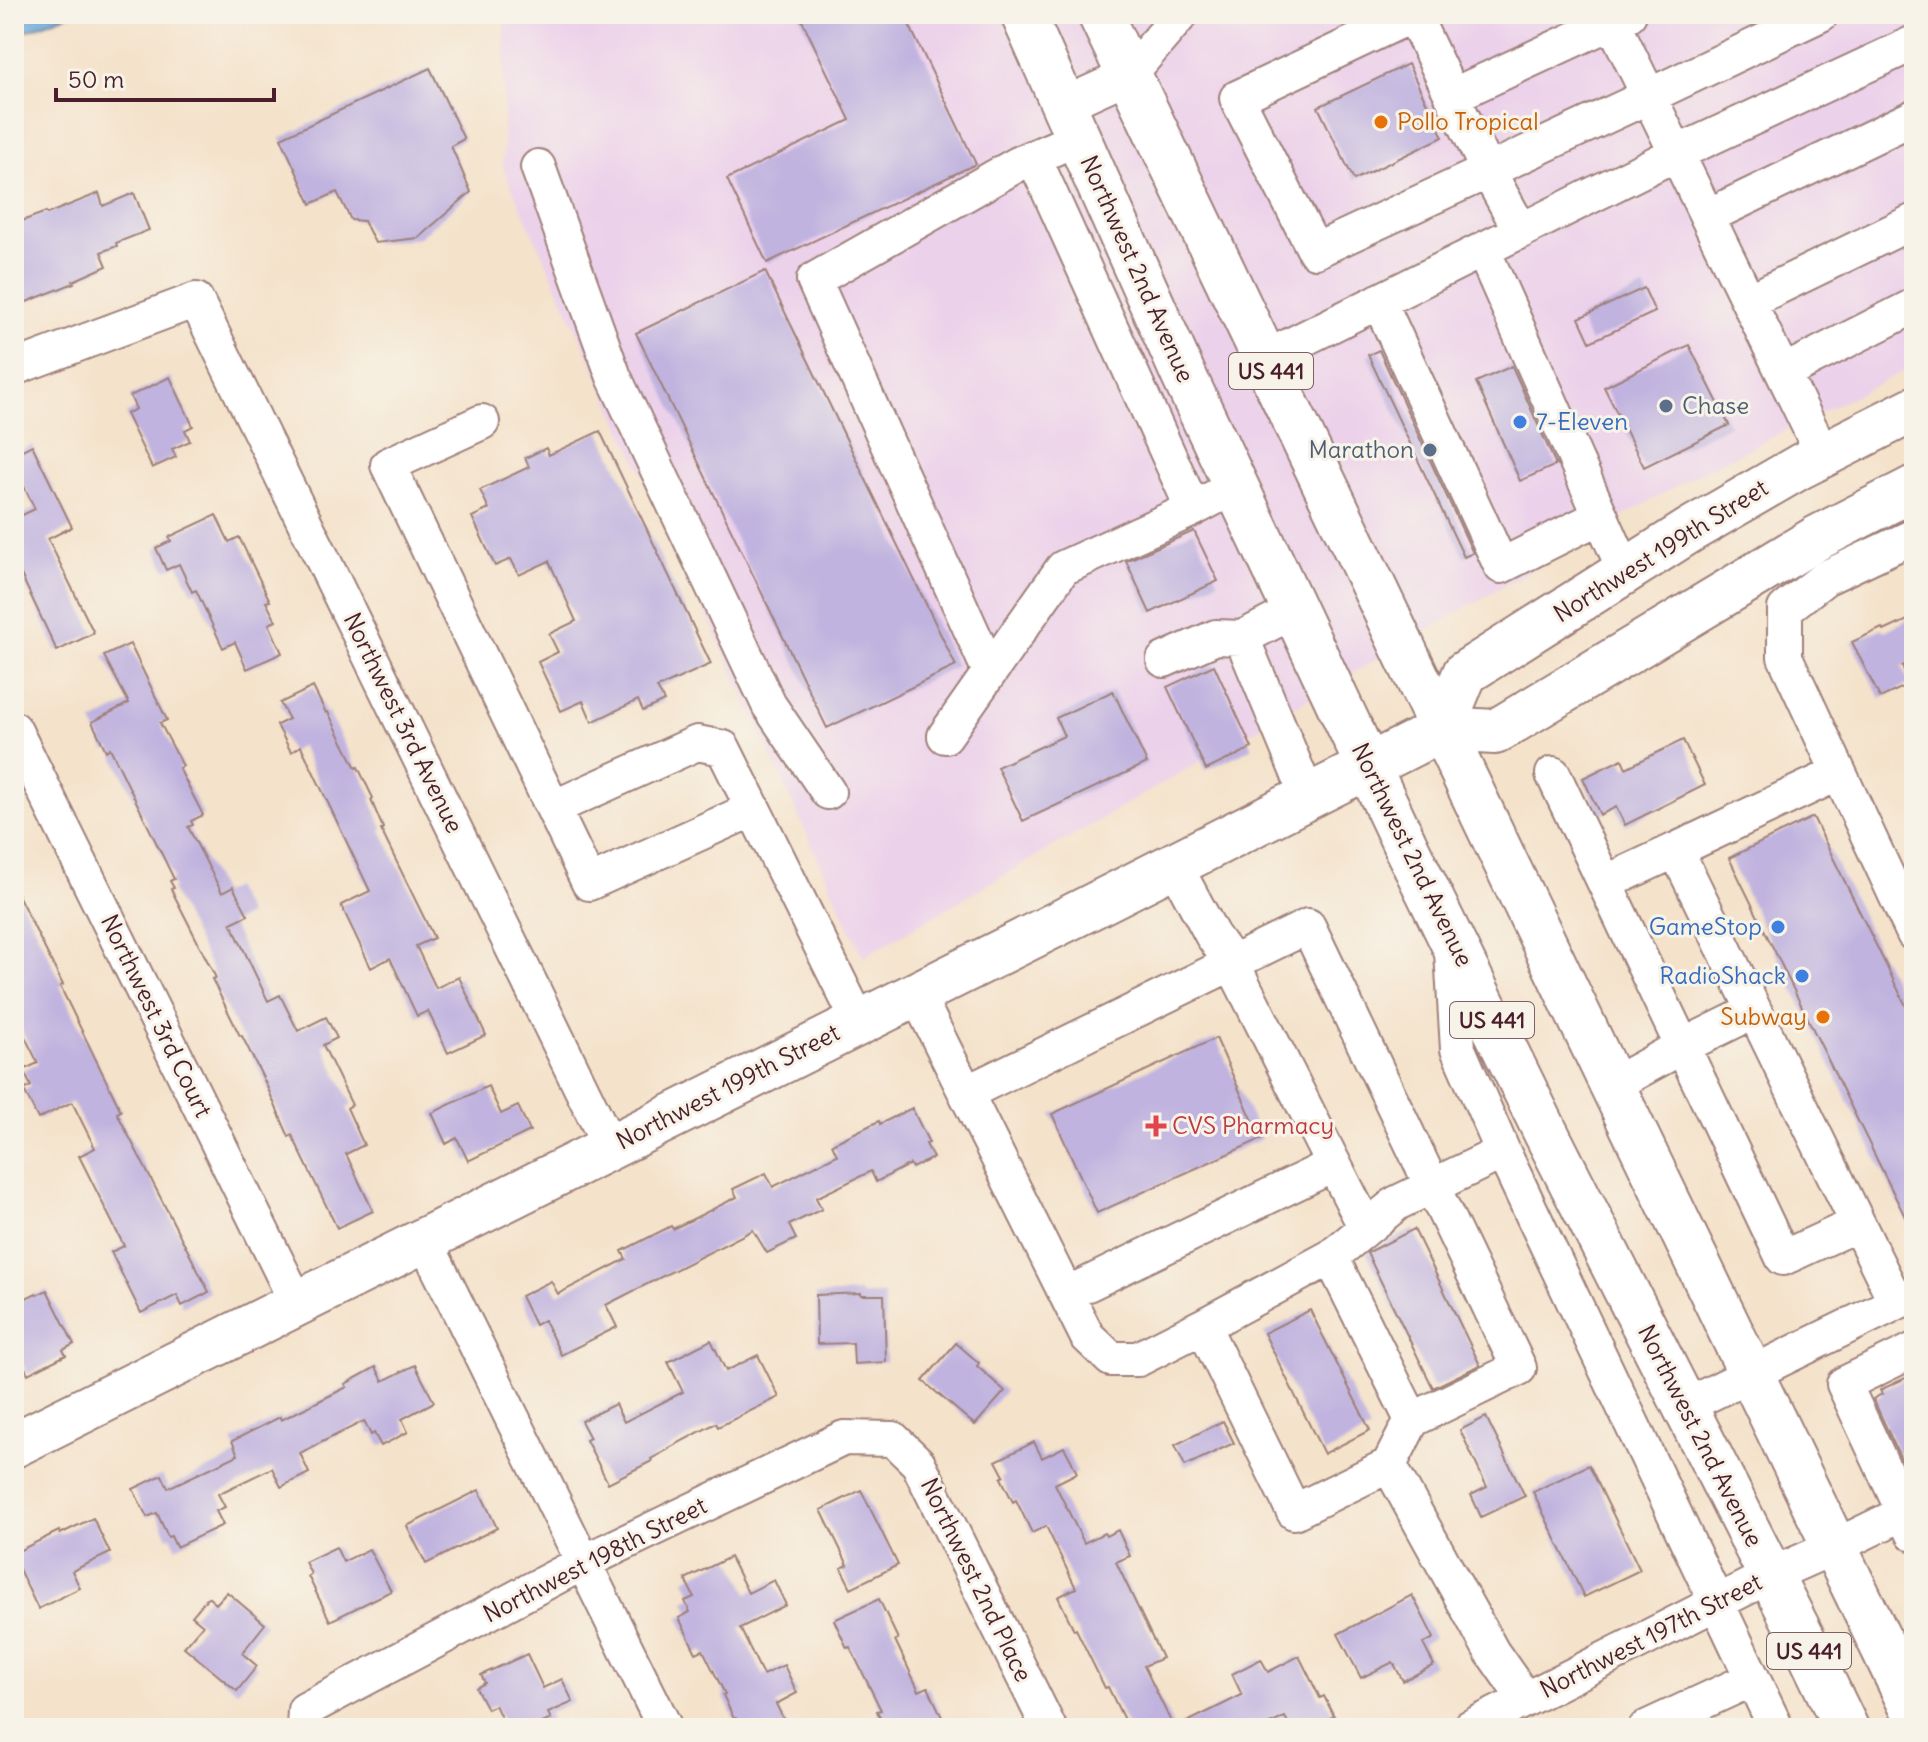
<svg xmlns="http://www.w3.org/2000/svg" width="1928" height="1742" font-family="Delius,sans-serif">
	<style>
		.built { fill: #ecd1ea }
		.water { fill: #68a7da; stroke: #596382; stroke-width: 2 }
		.building { fill: #c0b3df }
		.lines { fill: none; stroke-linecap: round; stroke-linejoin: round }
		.minor-casing { stroke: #9f807a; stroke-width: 38 }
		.major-casing { stroke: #9f807a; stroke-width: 48 }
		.minor { stroke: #fff; stroke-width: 34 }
		.major { stroke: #fff; stroke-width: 44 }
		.food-dot { fill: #e8710a; stroke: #f7f3e8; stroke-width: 3 }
		.service-dot { fill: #5c6f8a; stroke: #f7f3e8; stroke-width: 3 }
		.shop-dot { fill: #3f7fe0; stroke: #f7f3e8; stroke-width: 3 }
		.health-dot { fill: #e0444e; stroke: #f7f3e8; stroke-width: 3 }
		.labels { text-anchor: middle; stroke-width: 6; stroke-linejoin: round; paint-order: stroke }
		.shield { fill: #f7f3e8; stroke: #7e5f64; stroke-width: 2 }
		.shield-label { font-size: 22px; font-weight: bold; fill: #4a1f2b }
		.food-label { font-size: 24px; fill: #c56008; stroke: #f7f3e8; text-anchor: start }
		.street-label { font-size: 24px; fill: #4a1f2b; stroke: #f7f3e8 }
		.service-label { font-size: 24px; fill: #4e5e75; stroke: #f7f3e8; text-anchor: start }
		.shop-label { font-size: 24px; fill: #366cbe; stroke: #f7f3e8; text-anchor: end }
		.health-label { font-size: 24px; fill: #be3a42; stroke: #f7f3e8; text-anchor: start }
	</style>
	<rect width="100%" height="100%" fill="#f7f3e8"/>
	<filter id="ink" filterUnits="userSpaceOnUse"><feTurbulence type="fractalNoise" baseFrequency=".0125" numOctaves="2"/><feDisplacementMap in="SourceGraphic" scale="16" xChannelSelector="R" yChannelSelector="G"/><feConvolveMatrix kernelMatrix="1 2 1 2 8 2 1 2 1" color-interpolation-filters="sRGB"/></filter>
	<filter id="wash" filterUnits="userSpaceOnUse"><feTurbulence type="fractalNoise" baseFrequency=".006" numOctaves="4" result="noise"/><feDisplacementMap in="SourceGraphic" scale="32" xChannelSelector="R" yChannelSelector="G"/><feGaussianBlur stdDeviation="1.8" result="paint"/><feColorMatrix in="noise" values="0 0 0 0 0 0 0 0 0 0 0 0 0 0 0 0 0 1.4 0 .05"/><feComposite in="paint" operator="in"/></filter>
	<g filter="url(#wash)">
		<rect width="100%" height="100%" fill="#f4e2ca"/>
		<path class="built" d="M505,14h1409v352l-226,113 -825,478 -360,-789z"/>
		<path class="water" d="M14,14h56l-56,22z"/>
		<g id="blocks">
			<path class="building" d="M799,14h105l72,150 -209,99 -40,-84 123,-59z
				M1408,64l35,73 -89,43 -36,-73z
				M430,68l34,71 -13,7 20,46 -53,46 -43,5 -11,-22 -13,-1 -14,-28 -26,12 -30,-66z
				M99,193l4,13 31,-13 15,37 -33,13 1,3 -16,6 6,14 -34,15 1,2 -60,24v-83l32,-12 1,2z
				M765,271l191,395 -129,62 -191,-395z
				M1644,288l11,24 -65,30 -11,-24z
				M1689,345l40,80 -85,42 -40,-80z
				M1379,350l94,203 -9,4 -96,-202z
				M1512,366l44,99 -36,16 -44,-99z
				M170,377l23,49 -8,4 5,11 -18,8 4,8 -24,11 -26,-54 10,-5 -6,-13z
				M600,431l111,233 -54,24 7,13 -21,10 -5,-11 -46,22 -9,-21 -22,10 -23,-49 20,-10 -9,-18 27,-13 -27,-60 -30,14 -8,-16 -16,7 -23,-49 17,-8 -9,-19 49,-23 -4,-9 21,-10 3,7z
				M32,445l40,82 -24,12 46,94 -37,18 -43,-91v-41l21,-10 -21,-43v-12z
				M216,515l13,27 10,-5 31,64 -4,1 10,19 -7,3 13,29 -35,16 -12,-27 -12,6 -27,-58 -4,2 -13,-28 -13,6 -10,-22 15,-7 -2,-4z
				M1194,531l24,50 -68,32 -24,-52z
				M1914,617v43l-12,6 8,18 -30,14 -28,-56 30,-14 2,3z
				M130,644l37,76 -7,3 23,43 -4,2 24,47 -12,6 2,4 -5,2 34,66 11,-6 15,28 -17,8 37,78 12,-6 18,36 28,-14 11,21 -14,7 29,60 -5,3 17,37 -18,9 27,57 -36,17 -45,-93 -3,2 -24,-55 -23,-46h-2l-28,-57 4,-1 -45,-89 3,-1 -4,-7 4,-2 -64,-131 -4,3 -14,-29 37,-19 -25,-47z
				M1214,665l38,83 -46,22 -39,-83z
				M313,687l13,26 2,-1 28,56 2,-1 15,31 -2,2 12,28 -2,2 53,108 -18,8 20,42 23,-11 27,58 -38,18 -20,-42 -11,5 -27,-58 -19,10 -30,-63 29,-14 -69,-145 -10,6 -14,-27 12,-6 -9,-16z
				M1113,691l34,72 -124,58 -26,-54 67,-31 -8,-18z
				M1683,740l22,45 -80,40 -9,-18 -16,8 -17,-37 39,-19 4,9z
				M1813,817l101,205v213l-185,-377z
				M14,887l49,98 -3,1 61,125 -4,2 92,179 -27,14 -5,-11 -36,18 -30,-61 13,-6 -45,-90 16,-8 -23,-46 -34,17 -14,-29 7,-4 -8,-16 15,-7 -24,-48z
				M1216,1038l45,101 -164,74 -45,-99z
				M488,1086l13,28 17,-8 12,25 -62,30 -11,-23 -11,6 -14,-31z
				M912,1108l17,35 -3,1 7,14 -21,10 -2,-4 -34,18 -5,-11 -55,27 6,11 -33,16 7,14 -29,14 -14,-23 -147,75 11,22 -56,28 -17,-35 -9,5 -14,-29 30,-15 7,13 68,-35 -4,-8 49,-25 2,3 64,-32 -4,-8 33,-16 7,14 64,-32 -5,-11 47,-23 1,3z
				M1414,1229l66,136 -47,23 -66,-135z
				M47,1290l27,54 -11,6 3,5 -38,19 -14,-28v-42l22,-11 1,2z
				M861,1293v2h23l2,67 -32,2 -1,-21 -36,1 -1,-49z
				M1310,1310l60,120 -46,24 -60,-121z
				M711,1340l15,31 32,-16 21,42 -61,30 -2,-4 -47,25v1l-18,10 1,2 -44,22 -22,-43 4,-2 -9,-17 34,-17 9,18 59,-30 -15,-30z
				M956,1343l23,20 -2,3 28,25 -30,34 -52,-44z
				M415,1365l19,37 -32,17 6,13 -27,14 -7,-13 -3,2 -7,-14 -64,32 9,20 -28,14 -9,-19 -54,26 7,13 -9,4 7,14 -47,22 -5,-11 -3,1 -11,-24 -10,4 -14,-28 29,-14 6,13 70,-33 -6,-14 48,-24 1,3 66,-33 -2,-3 31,-17 7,14z
				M1914,1374v113l-41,-88 9,-5 -2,-4z
				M1486,1417l39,79 -44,21 -10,-22 16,-8 -27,-57z
				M1223,1421l11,22 -49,23 -10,-21z
				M1034,1442l8,16 22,-11 7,13 6,13 -22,11 29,59 20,-10 2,3 12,-6 12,26 -14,6 46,96 -18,8 30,62h-46l-20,-41 -3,1 -29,-59 -2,1 -16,-33 18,-9 -30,-62 -14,7 -16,-33 -3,2 -12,-24 3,-2 -8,-15z
				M1589,1465l51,105 -56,27 -51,-105z
				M479,1490l18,38 -71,36 -19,-38z
				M861,1490l37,75 -47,23 -10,-20 7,-3 -27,-55z
				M93,1518l17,35 -38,18 8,17 -42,21 -24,-50v-6l45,-22 1,3z
				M336,1547l7,15 26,-13 22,42 -61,30 -22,-45 3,-2 -6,-12z
				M730,1557l18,36 26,-13 12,25 -46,23 23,47 21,-10 13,28 -21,11 12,24h-47l-5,-10 -2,1 -11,-24 2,-1 -22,-44 -7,3 -17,-35 11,-6 -5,-11 9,-4 -9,-18z
				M227,1592l38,32 -23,29 15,13 -20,25 -53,-44 19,-22 -11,-9 16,-19 8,7z
				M1412,1595l22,43 -11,6 11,21 -31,16 -10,-19 -32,16 -23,-44z
				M879,1599l19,40 -3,1 24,51 9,-4 19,41h-62l-8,-17 4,-1 -31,-63 -3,1 -13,-28z
				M527,1654l16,34 19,-9 11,23 -25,11 3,6 -19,9h-26l-11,-23 -8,4 -11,-21 9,-5 -4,-8z
				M1299,1656l21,42 4,-2 10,20 -23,12h-20l-6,-11 -24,11h-86l67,-33 -10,-21 29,-15 7,13z"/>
		</g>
	</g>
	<g filter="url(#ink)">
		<use href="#blocks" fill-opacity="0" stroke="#9f807a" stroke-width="2"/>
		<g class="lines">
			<defs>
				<path id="minor" d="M1413,14l75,157 161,-75 172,-82
					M1415,14l-178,84 78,153 173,-80 33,60
					M1609,14l214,441
					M1452,96l177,-82
					M1063,105l66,-30 52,-61
					M1034,158l159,351
					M538,167l76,210 155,328 59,87
					M1708,216l206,-99
					M1483,250l142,321
					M1379,301l122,265 100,-50
					M1749,301l165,-80
					M1265,358l412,-205 237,-110
					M14,368l182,-68 414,847
					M1784,372l130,-66
					M482,422l-94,43 201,418 164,-74
					M1914,536l-89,42 -40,31v48l129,277
					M1242,638l66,159
					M1164,660l52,-23 26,1 52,-27
					M990,672l-176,-392 204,-116 60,-26
					M14,729l283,574
					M945,736l118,-168 130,-59 43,-23
					M1839,773l-163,77 220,452
					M1553,774l230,484 74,-34
					M553,808l144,-65 26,5 136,274
					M1174,864l38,71 20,28 134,265
					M1605,883l71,-33
					M1452,952l6,97 45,103 273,576
					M916,993l171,343 24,23h27l65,-33 91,186 95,-47 103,187 33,47
					M1612,1085l71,-39 71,-35
					M966,1093l342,-167 211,442 -107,52
					M424,1239l241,489
					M1331,1257l81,163 -23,45
					M1067,1294l266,-129
					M1203,1326l128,-69 66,-54 106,-51
					M1914,1350l-70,34 70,150
					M1685,1406l229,-112
					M304,1728l1,-18 279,-148 260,-124 49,1 25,24 131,265
					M1469,1728l302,-153 63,-28 80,-39
					M1646,1728l106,-49"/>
				<path id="major" d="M1023,14l161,362 224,475 138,282 259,510 41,85
					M1100,14l512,1071 302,627
					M1442,729l23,-56 227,-144 109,-63 113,-57
					M14,1445l1069,-534 359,-182 53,3 322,-194 97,-50"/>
			</defs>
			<use href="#minor" class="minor-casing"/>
			<use href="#major" class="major-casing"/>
			<use href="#minor" class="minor"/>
			<use href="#major" class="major"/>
		</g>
	</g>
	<g class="food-dot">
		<circle cx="1381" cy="122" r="8"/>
		<circle cx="1823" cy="1017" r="8"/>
	</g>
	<g class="service-dot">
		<circle cx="1666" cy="406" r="8"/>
		<circle cx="1430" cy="450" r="8"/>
	</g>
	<g class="shop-dot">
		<circle cx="1520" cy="422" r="8"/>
		<circle cx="1778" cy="927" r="8"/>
		<circle cx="1802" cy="976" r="8"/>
	</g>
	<path class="health-dot" d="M1152 1114h8v8h8v8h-8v8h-8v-8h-8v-8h8z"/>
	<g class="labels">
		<g class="shield">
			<rect x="1229" y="353" width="84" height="36" rx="6"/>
			<rect x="1450" y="1002" width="84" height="36" rx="6"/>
			<rect x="1767" y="1633" width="84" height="36" rx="6"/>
		</g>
		<g class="shield-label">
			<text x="1271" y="379">US 441</text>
			<text x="1492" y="1028">US 441</text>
			<text x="1809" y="1659">US 441</text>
		</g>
		<g class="food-label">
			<text x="1397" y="130">Pollo Tropical</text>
			<text x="1807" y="1025" text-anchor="end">Subway</text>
		</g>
		<g class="street-label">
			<text transform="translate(1137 269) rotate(66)" y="8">Northwest 2nd Avenue</text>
			<text transform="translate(1661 551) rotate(-32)" y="8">Northwest 199th Street</text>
			<text transform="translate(403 723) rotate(64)" y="8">Northwest 3rd Avenue</text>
			<text transform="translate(1412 855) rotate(64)" y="8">Northwest 2nd Avenue</text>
			<text transform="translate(156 1016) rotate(64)" y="8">Northwest 3rd Court</text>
			<text transform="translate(728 1087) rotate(-27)" y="8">Northwest 199th Street</text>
			<text transform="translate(1700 1436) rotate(63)" y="8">Northwest 2nd Avenue</text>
			<text transform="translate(595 1560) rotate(-27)" y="8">Northwest 198th Street</text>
			<text transform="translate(976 1580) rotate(64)" y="8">Northwest 2nd Place</text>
			<text transform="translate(1651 1636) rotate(-27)" y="8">Northwest 197th Street</text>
		</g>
		<g class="service-label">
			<text x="1682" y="414">Chase</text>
			<text x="1414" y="458" text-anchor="end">Marathon</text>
		</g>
		<g class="shop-label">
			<text x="1536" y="430" text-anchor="start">7-Eleven</text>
			<text x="1762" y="935">GameStop</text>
			<text x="1786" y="984">RadioShack</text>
		</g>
		<g class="health-label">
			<text x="1172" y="1134">CVS Pharmacy</text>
		</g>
	</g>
	<rect width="1928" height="1742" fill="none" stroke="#f7f3e8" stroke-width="48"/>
	<path d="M56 88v12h218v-12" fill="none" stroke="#4a1f2b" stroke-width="4"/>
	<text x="68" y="88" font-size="24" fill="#4a1f2b" stroke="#f7f3e8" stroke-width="6" paint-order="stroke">50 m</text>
</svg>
